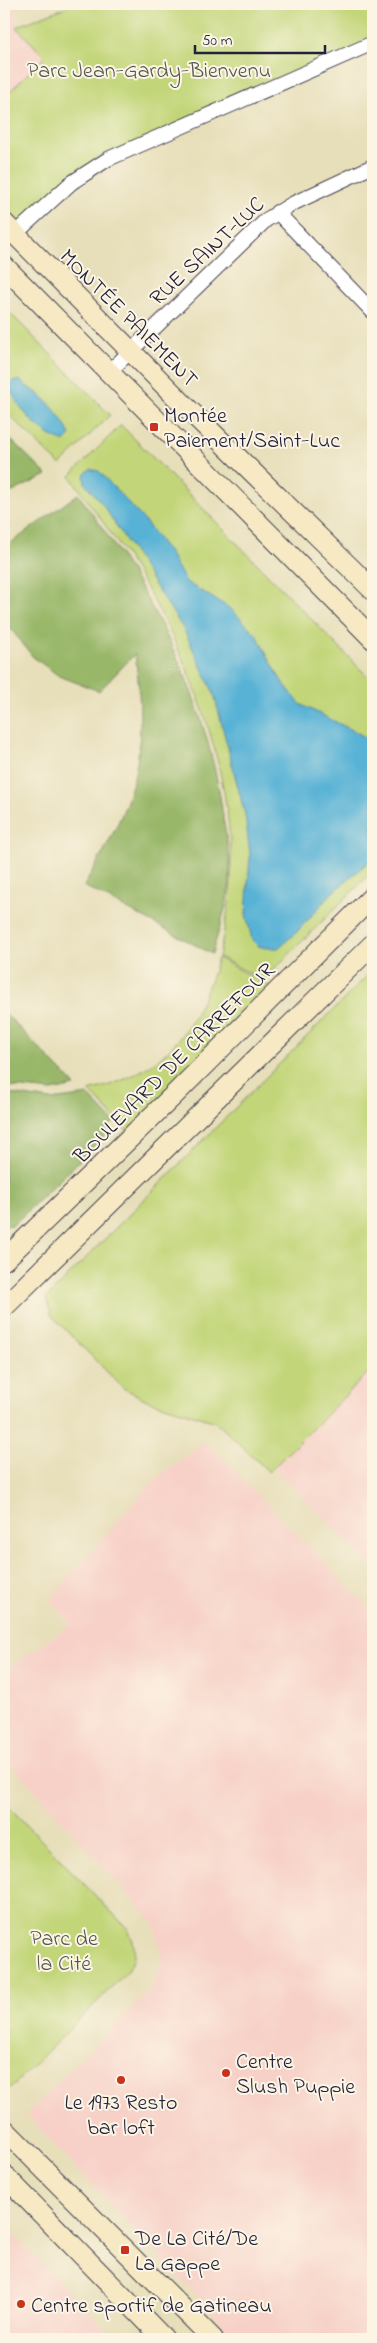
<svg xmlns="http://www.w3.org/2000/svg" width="377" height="2343" font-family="'Indie Flower',sans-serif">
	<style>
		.built { fill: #f7d1c8 }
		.green { fill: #c2d679; stroke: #727c5a }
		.forest { fill: #99b769; stroke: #5e6c52 }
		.water { fill: #58b2d6; stroke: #3d6a88 }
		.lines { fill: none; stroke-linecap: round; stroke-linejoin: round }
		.street-casing { stroke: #403e4e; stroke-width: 16 }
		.secondary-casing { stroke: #403e4e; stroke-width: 22 }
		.street { stroke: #fff; stroke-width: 14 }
		.secondary { stroke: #f7e9c3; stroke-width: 20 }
		.poi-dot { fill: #c8321e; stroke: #fcf5e5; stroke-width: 2 }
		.labels { text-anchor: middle; stroke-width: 4; stroke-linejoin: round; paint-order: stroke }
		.park-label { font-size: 22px; fill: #52584e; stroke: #fcf5e5 }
		.street-label { font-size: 22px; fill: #22223b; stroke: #fcf5e5 }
		.poi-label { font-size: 22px; fill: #22223b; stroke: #fcf5e5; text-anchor: start }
	</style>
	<rect width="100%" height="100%" fill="#fcf5e5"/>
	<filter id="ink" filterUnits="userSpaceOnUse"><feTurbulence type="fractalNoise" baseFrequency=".02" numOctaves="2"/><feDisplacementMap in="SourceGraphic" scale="10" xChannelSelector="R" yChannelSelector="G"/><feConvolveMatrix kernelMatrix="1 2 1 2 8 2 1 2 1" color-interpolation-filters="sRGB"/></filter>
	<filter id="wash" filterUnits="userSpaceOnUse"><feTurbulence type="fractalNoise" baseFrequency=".0096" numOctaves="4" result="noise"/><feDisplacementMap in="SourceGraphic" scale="20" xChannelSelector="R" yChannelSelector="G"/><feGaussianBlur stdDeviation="1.12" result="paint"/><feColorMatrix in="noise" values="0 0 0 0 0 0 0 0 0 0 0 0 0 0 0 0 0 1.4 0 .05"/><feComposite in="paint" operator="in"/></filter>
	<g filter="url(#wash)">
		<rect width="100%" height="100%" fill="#e7dfba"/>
		<path class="built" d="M4,4h12v23l29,30 -41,40z
			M373,1360v207l-104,-103z
			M205,1441l168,171v727h-137l-210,-225 126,-127 10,-28 -9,-37 -149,-165v-86l66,-46 -19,-26 7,-10 94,-107z
			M4,2224l110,115h-110z"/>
		<path class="green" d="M73,4h300v39l-265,116 -93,75 -11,-11v-126l41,-40 -29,-30z
			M4,307l106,108 -50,50 -56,-55z
			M121,425l252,257v189l-110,109 -44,-23c5,-27 12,-55 12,-83 1,-107 -41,-218 -98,-308 -20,-31 -42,-60 -63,-90z
			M218,958l61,33 -147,145 -43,-45c77,-19 107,-61 129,-133z
			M373,970v398l-104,104 -53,-50 -67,-21 -26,-13 -71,-72 -6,-18z
			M4,1802l123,126c9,15 10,28 1,43l-124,124z"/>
		<path class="forest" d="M4,433l43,42 -43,21z
			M78,494c72,96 129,201 145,322 3,21 8,44 7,64 -2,25 -12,51 -18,74l-128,-68c17,-30 36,-61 46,-94 14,-43 11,-94 5,-138l-36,37 -40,-15 -26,-19 -29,-37v-72z
			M4,1012l67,69 4,5 -23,5 -48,-5z
			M4,1093l47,7 37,-5 26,27 -7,7 2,3 -96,93 -9,1z"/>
		<path class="water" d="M20,380c5,6 9,8 16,12 13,9 28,28 34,43l-5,7c-24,-7 -47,-33 -56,-55l3,-6z
			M90,469l9,2 45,49 26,34 16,28 45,27 25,25 25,46 19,24 60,30 13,10v114l-42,36 -35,39 -18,15h-12l-8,-2 -6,-6 -6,-26 4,-59 -5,-40 -31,-121 -30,-64 -81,-125 -18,-22 -1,-8z"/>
	</g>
	<g filter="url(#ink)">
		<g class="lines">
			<defs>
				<path id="street" d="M277,212l96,100
					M15,234l56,-51 37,-24 265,-116
					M109,372l157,-152 26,-16 81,-38"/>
				<path id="secondary" d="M4,223l182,184 187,183
					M4,266l369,373
					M4,1260l170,-165 199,-199
					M4,1307l369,-363
					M4,2129l209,210
					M4,2175l160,164"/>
			</defs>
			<use href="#street" class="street-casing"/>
			<use href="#secondary" class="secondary-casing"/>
			<use href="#street" class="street"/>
			<use href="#secondary" class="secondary"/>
		</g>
	</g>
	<g class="poi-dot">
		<rect x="149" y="422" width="10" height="10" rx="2.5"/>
		<circle cx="226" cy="2073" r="5"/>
		<circle cx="121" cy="2080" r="5"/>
		<rect x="120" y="2245" width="10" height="10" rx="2.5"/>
		<circle cx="21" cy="2304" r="5"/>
	</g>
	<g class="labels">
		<g class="park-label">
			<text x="149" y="77">Parc Jean-Gardy-Bienvenu</text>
			<text x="64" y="1945">Parc de<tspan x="64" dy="25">la Cité</tspan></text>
		</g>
		<g class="street-label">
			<text transform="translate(206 250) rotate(-43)" y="8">RUE SAINT-LUC</text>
			<text transform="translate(130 317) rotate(45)" y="8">MONTÉE PAIEMENT</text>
			<text transform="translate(173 1062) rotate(-45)" y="8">BOULEVARD DE CARREFOUR</text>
		</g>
		<g class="poi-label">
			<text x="164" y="422">Montée<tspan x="164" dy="25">Paiement/Saint-Luc</tspan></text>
			<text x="236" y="2068">Centre<tspan x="236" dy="25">Slush Puppie</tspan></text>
			<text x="121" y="2109" text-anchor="middle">Le 1973 Resto<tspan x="121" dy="25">bar loft</tspan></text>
			<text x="135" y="2245">De La Cité/De<tspan x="135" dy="25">La Gappe</tspan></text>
			<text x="31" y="2312">Centre sportif de Gatineau</text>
		</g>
	</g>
	<rect width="377" height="2343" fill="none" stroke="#fcf5e5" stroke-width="20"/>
	<path d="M195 45v8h130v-8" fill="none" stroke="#22223b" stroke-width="2.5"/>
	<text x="202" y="45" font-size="15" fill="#22223b" stroke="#fcf5e5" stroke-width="4" paint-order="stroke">50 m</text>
</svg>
